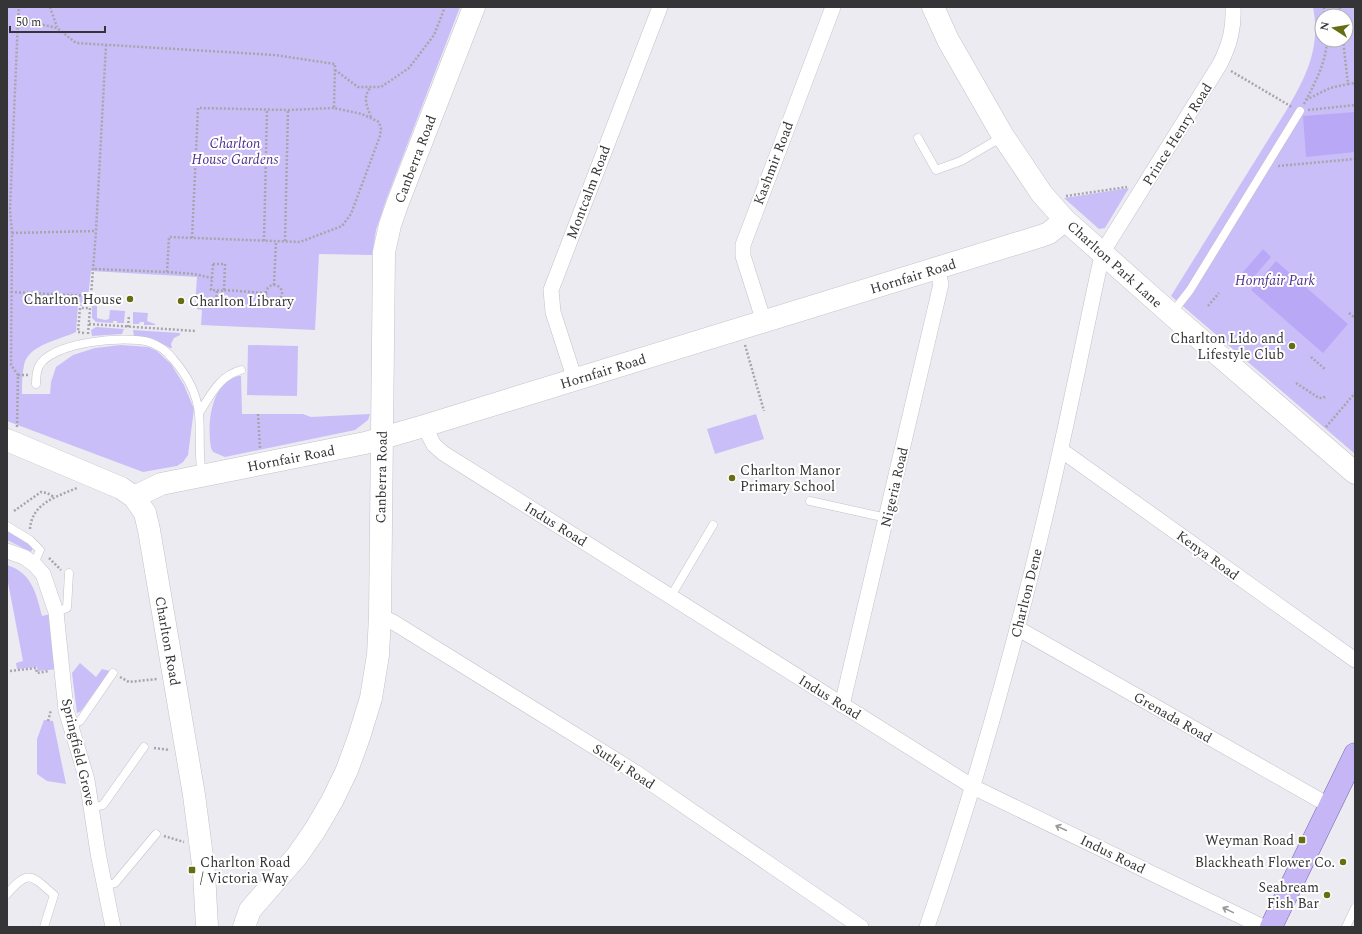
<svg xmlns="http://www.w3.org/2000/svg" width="1362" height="934" font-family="Spectral,serif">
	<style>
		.green { fill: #cabef8; fill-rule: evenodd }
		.water { fill: #b9a8f6 }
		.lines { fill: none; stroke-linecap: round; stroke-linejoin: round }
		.lane-casing { stroke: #c3c2c8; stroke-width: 9 }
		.street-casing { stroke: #c3c2c8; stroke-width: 16 }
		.secondary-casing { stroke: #c3c2c8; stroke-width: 23 }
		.primary-casing { stroke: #7b6aaf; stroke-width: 23 }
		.path { stroke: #a6a6aa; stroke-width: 2.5; stroke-dasharray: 2 2; stroke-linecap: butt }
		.lane { stroke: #fff; stroke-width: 8 }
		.street { stroke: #fff; stroke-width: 15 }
		.secondary { stroke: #fff; stroke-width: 22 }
		.primary { stroke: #c7b6f5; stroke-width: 22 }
		.oneway { stroke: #9a9a9b }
		.poi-dot { fill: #676d13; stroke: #fff; stroke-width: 1.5 }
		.labels { text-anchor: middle; stroke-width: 4; stroke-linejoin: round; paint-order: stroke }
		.street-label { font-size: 14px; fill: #353537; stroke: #fff }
		.park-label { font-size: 14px; font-style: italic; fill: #4e318b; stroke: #fff }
		.poi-label { font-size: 14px; fill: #353537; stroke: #fff; text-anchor: end }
	</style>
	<rect width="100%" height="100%" fill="#ecebf1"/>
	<path class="green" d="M7,7h453l-74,193 -10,30 -4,25 -53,-1 -4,76 -114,-5 1,-15 -5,-1 1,-4h-3l2,-28 -106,-6 -4,35h-9l-2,26c-17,8 -48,13 -52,33 -2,9 -2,19 -2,29h28l1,-12 5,-15 17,-12 22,-7 26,-3 27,2 9,4 14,13 13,21 10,24 -6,46 -5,7 -6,4 -34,6 -136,-51z
		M1313,7h42v447l-184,-158 115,-185c20,-34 35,-63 27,-104zM1322,16h24v24h-24z
		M1129,188l-24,40 -6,1 -35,-31z
		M92,302h5v16l8,2 4,-1 1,-9 15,1 -1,12h-7v-2h-4v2l-17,-1 -4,-4z
		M133,312l15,1 -1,8 8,3v1h-11v-3h-4l-1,2h-6z
		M96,327l28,2 -2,5 -30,2 -1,-6z
		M133,330l47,3v2l-6,3 -3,6 1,4h-2l-17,-9 -19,-3z
		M248,345l50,1 -1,50 -50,-1z
		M238,376h3l1,38h61l8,3 59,-3 -2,6 -13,10 -130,27 -12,-5 -2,-4c-4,-23 -1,-64 27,-72z
		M756,414l8,25 -49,15 -8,-25z
		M7,529l15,9 11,10 -2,4 -24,-12z
		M7,565c25,8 29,28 35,51l9,-2 7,55 -20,2 -1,-4 -20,2 -1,-6 7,-2 -16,-84z
		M80,663l16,14 6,-8 8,2 -29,40 -4,2 -5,-40z
		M44,720l9,1 13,63 -19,-3 -10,-7v-35z"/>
	<path class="water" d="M1355,112v40l-49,5 -3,-41z
		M1263,249l8,8 -25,29 -9,-7z
		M1276,261l72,63 -25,29 -72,-63z"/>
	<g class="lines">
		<defs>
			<path id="lane" d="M918,138l18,32 25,-9 41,-24
				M1172,313l18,-23 110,-179
				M36,384c0,-6 0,-12 3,-18 13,-24 86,-31 110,-24 9,3 18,9 24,17 13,15 24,35 26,55 2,20 -1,40 3,61
				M199,413c12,-18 20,-37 42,-43
				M810,501l77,17
				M7,526l23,14 10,10 -6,14
				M671,596l42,-71
				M56,612l11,-4 2,-35
				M70,725l10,-4 33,-48
				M92,808l11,-3 41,-58
				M104,886l11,-3 41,-49
				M7,894c22,-25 24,-19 47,1l-10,32
				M1346,927l9,-19"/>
			<path id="street" d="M764,322l-21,-66v-11l90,-238
				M575,380l-22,-68 -2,-22 109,-283
				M424,426l10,19 9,8 530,334 290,140
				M1061,450l294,210
				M7,551l17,6 10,7 9,10 13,38 10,98 21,70 11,73 15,74
				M380,616l13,6 242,150 226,155
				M1017,628l313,178
				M842,705l99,-421 -4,-15
				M927,927c47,-136 86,-274 119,-414 20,-83 36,-166 54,-249l7,-19 113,-181c10,-20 14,-36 13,-57"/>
			<path id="secondary" d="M933,7l15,33 55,96 39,58 23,26 106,94 184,159
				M7,440l114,48 13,9 11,16 4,17 45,265 10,77 3,55
				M134,497l27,-13 204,-41 59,-17 617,-190 8,-3 16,-13
				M244,927l6,-17 47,-54 18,-26 17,-29 15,-31 12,-33 12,-39 7,-43 2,-39 4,-364 6,-27 8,-23 76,-195"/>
			<path id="primary" d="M1271,927l84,-173"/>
		</defs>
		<use href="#lane" class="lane-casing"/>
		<use href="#street" class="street-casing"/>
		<use href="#secondary" class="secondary-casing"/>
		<use href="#primary" class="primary-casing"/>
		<path class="path" d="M50,7l7,20
			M1324,7l1,9
			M1340,7l1,9
			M18,19l1,-12
			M1343,40l5,44 7,-1
			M335,70l23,17h23l28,-19 25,-33 11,-28
			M1231,71l61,36
			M1306,100l24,-12 18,-4
			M1304,104c11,-21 22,-41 23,-64
			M1308,110l47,-5
			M371,117c-4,-11 -9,-20 0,-30
			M1278,166l77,-7
			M1066,196l61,-9
			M12,233l84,-2
			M192,238l6,-130 90,2 46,-2
			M264,241l3,-131
			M285,241l3,-131
			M213,264h12l-1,27 -13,-1z
			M167,272l27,2 18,4
			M274,285l2,-44
			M266 293a8 8 0 1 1 16 0a8 8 0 1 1-16 0Z
			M224,290l42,3
			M11,292l79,4
			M216,305l1,-15
			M1208,306l11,-13
			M1349,313l6,5
			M89,324l107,7
			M128,327l1,-12
			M84,333l-6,-1 2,-24h9
			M88,334l8,-103 10,-186
			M745,345l19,66
			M1311,357l15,13
			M18,375h10
			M1296,383l23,15h4l3,-2
			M258,414l2,34
			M17,427l1,-52 -7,-10 1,-132 -2,-24 8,-190 39,9 19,15 199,12 60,9 -1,44 28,6 17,8 2,7 -1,7 -29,78 -9,12 -42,16 -131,-5 -2,35 -73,-3
			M1326,427l29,-34
			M14,511l27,-19 6,1 7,4
			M30,529c2,-26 26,-32 47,-41
			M49,558l12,12
			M10,671l26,-3 1,5 12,-2
			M120,677l9,5 28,-3
			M48,721l3,-11
			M154,748l16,2
			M164,836l20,6"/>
		<use href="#lane" class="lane"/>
		<use href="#street" class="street"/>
		<use href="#secondary" class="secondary"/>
		<use href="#primary" class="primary"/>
	</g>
	<defs><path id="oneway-shaft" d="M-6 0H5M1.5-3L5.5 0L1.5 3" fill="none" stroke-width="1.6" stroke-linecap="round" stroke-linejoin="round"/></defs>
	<g class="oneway">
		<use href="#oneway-shaft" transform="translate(1061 828) rotate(-155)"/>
		<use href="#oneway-shaft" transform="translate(1228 910) rotate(-154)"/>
	</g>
	<g class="poi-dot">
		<circle cx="130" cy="299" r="4"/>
		<circle cx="181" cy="301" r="4"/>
		<circle cx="1292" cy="346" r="4"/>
		<circle cx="732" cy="478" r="4"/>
		<rect x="1298" y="836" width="8" height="8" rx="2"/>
		<circle cx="1343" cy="862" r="4"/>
		<rect x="188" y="866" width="8" height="8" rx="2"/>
		<circle cx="1327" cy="895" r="4"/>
	</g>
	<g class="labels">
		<g class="street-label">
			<text transform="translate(1177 134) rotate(-58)" y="5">Prince Henry Road</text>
			<text transform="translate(415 159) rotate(-69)" y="5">Canberra Road</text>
			<text transform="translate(773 163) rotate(-69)" y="5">Kashmir Road</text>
			<text transform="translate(588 192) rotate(-69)" y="5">Montcalm Road</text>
			<text transform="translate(1115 264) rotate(42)" y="5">Charlton Park Lane</text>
			<text transform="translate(913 276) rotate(-17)" y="5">Hornfair Road</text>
			<text transform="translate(603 371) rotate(-17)" y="5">Hornfair Road</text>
			<text transform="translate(291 458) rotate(-11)" y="5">Hornfair Road</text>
			<text transform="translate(381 477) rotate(-89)" y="5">Canberra Road</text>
			<text transform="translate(894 487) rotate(-77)" y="5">Nigeria Road</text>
			<text transform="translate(556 524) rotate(32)" y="5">Indus Road</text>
			<text transform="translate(1208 555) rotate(36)" y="5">Kenya Road</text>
			<text transform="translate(1026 593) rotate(-76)" y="5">Charlton Dene</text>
			<text transform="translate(168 641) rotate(80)" y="5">Charlton Road</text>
			<text transform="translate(830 697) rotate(32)" y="5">Indus Road</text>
			<text transform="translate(1173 717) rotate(30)" y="5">Grenada Road</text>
			<text transform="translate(79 752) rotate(77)" y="5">Springfield Grove</text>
			<text transform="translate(624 766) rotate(33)" y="5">Sutlej Road</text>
			<text transform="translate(1113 854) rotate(26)" y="5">Indus Road</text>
		</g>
		<g class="park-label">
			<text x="235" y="148">Charlton<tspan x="235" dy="16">House Gardens</tspan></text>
			<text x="1275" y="285">Hornfair Park</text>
		</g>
		<g class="poi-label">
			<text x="122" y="304">Charlton House</text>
			<text x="189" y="306" text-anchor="start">Charlton Library</text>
			<text x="1284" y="343">Charlton Lido and<tspan x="1284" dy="16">Lifestyle Club</tspan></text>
			<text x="740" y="475" text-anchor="start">Charlton Manor<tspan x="740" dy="16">Primary School</tspan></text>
			<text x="1294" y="845">Weyman Road</text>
			<text x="200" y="867" text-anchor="start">Charlton Road<tspan x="200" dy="16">/ Victoria Way</tspan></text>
			<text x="1335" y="867">Blackheath Flower Co.</text>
			<text x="1319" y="892">Seabream<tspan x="1319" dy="16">Fish Bar</tspan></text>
		</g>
	</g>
	<rect width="1362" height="934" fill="none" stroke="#353537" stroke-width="16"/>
	<g transform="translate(1334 28) rotate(282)"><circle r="19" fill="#ffffff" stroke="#aeaeaf"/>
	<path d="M0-3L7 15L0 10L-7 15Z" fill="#676d13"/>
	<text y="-6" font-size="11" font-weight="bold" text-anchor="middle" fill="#353537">N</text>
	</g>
	<path d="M10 26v6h95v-6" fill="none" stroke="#353537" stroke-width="2"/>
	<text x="16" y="26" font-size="12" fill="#353537" stroke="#ffffff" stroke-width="3" paint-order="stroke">50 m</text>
</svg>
